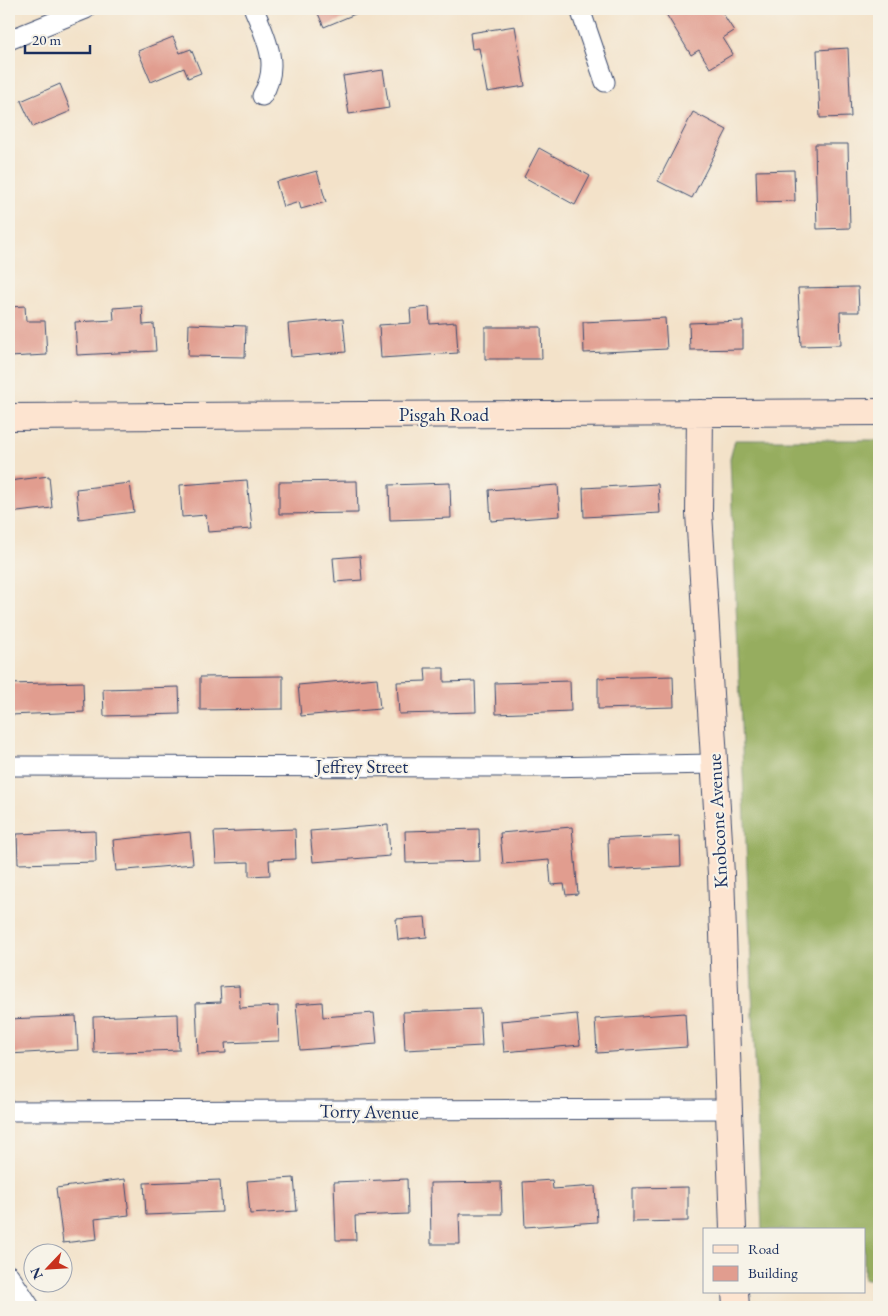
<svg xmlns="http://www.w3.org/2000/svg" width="888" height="1316" font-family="'EB Garamond',serif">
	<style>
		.forest { fill: #96ad5e; stroke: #586e5e }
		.building { fill: #e19d8f }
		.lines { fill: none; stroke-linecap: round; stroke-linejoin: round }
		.street-casing { stroke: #3b4a6e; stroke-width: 21 }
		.secondary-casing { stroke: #3b4a6e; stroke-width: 28 }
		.street { stroke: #fff; stroke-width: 19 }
		.secondary { stroke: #fde4d0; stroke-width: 26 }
		.labels { text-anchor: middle; stroke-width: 4; stroke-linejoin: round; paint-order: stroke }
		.street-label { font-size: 19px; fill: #1b2f5e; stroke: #f7f3e8 }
	</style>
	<rect width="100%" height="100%" fill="#f7f3e8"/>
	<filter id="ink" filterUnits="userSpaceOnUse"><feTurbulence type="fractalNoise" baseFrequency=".02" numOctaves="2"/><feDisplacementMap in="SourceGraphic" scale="10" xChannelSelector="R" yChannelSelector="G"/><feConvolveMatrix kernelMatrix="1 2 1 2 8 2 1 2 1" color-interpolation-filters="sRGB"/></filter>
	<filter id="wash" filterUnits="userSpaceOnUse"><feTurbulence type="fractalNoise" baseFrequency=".0096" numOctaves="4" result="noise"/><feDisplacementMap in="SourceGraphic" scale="20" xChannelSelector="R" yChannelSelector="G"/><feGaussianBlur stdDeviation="1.12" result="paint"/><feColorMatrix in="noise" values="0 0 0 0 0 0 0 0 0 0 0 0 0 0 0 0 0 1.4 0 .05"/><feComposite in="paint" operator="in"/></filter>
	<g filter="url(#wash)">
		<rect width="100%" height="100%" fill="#f3e2c9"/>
		<path class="forest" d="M735,440h144v839h-15v-49h-102l-32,-771z"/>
		<g id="blocks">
			<path class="building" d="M316,9h51l-43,18z
				M663,9h57l14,22 -11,7 10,16 -23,14 -11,-18 -8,5z
				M515,26l10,60 -38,6 -8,-44 -7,1 -2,-16z
				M173,37l7,16 11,-4 10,24 -13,5 -4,-10 -33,14 -13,-31z
				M848,48l3,69 -31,1 -3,-68z
				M383,70l6,38 -40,6 -6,-38z
				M60,84l11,27 -38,16 -12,-26z
				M693,112l34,18 -35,68 -34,-17z
				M815,144h33l2,84 -33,1z
				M539,148l51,28 -15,29 -51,-28z
				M794,170l1,31 -38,1 -1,-31z
				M317,171l9,31 -25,7 -2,-7 -16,5 -7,-25z
				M858,287l1,25h-19l1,33 -40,1 -3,-58z
				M25,306l1,15h19l2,34 -38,2v-50z
				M142,306l1,19 11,-1 2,27 -79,4 -2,-33 39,-2 -1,-12z
				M429,307l1,17 26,-2 2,31 -77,5 -2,-33 32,-2 -1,-14z
				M665,318l2,31 -83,4 -1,-31z
				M343,319l3,33 -55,5 -3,-33z
				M743,321v28l-53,1 -1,-27z
				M189,324l57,2 -1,31 -57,-1z
				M485,327h56l1,32h-57z
				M49,476l3,32 -43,5v-32z
				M247,480l5,49 -44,3 -2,-17 -24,2 -2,-32z
				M357,481l1,32 -79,1v-32z
				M130,483l4,29 -55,7 -3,-30z
				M450,483l1,35 -61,2 -1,-35z
				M658,484l2,29 -76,4 -1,-29z
				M558,485l2,31 -69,5 -2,-31z
				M360,556l2,24 -27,2 -2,-24z
				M425,668h19v14l31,-1 1,31 -77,2 -2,-32 29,-1z
				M283,676v33l-83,1v-33z
				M673,676l1,31 -76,2v-31z
				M377,678l3,31 -79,7 -3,-31z
				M570,681l1,30 -75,3 -1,-31z
				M83,682l1,30 -75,3v-31z
				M179,687l1,27 -76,2 -1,-27z
				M388,825l2,31 -77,6 -3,-31z
				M572,827l6,67 -12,1 -2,-11 -13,1 -2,-25 -46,4 -3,-31z
				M295,829l1,30 -27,1 1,15 -21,1v-14l-33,1 -2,-31z
				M479,829l1,32 -74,2 -1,-32z
				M95,831l1,31 -78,2 -1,-30z
				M190,832l3,32 -77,7 -3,-31z
				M680,836l1,30 -72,4 -1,-31z
				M425,917l2,20 -29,3 -2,-21z
				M239,986l1,22 38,-2 1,35 -54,2 1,10 -28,1 -2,-51 25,-1 -1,-15z
				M322,1002l1,15 51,-4 3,31 -77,6 -4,-46z
				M480,1009l2,37 -77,4 -2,-38z
				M685,1013l2,34 -90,6 -2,-34z
				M178,1014l1,36 -85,3 -1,-36z
				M577,1014l3,31 -76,7 -3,-31z
				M76,1016l2,34 -69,4v-35z
				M294,1178l3,33 -47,3 -3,-33z
				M125,1179l4,36 -34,4 2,20 -34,4 -7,-55z
				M407,1179l1,35 -53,2 1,24h-20l-2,-58z
				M220,1180l2,32 -76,3 -2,-32z
				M552,1180l1,9 42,-3 2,36 -72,5 -2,-45z
				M501,1182l1,32h-43l1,30h-29l-1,-61z
				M688,1187v34l-56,1v-34z"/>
		</g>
	</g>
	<g filter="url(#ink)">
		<use href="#blocks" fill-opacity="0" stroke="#3b4a6e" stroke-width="1"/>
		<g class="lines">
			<defs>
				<path id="street" d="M254,9c12,30 27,56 8,87
					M580,9l25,73
					M9,40l77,-31
					M9,766l533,1 173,-3
					M9,1111l720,-2
					M9,1275l21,32"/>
				<path id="secondary" d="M700,413l-1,100 22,361 12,356
					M9,417l870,-5
					M735,1292l1,15"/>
			</defs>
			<use href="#street" class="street-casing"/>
			<use href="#secondary" class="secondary-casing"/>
			<use href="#street" class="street"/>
			<use href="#secondary" class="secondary"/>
		</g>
	</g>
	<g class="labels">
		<g class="street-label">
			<text x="444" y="421">Pisgah Road</text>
			<text x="362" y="773">Jeffrey Street</text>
			<text transform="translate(717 821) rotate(-93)" y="7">Knobcone Avenue</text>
			<text transform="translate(369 1111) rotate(1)" y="7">Torry Avenue</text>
		</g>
	</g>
	<rect width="888" height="1316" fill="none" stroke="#f7f3e8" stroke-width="30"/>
	<rect x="703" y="1228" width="162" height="65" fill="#f7f3e8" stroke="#9fa5b1"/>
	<rect x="713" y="1245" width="25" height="8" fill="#fde4d0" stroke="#9fa5b1"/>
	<text x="748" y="1254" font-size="15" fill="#1b2f5e">Road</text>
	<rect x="713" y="1266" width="25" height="15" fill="#e19d8f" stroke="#9fa5b1"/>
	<text x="748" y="1278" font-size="15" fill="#1b2f5e">Building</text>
	<g transform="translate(48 1268) rotate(245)"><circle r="24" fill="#f7f3e8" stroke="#9fa5b1"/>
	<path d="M0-4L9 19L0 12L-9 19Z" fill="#c8321e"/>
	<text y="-8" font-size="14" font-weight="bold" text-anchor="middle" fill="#1b2f5e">N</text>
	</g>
	<path d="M25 45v8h65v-8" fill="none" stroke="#1b2f5e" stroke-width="2.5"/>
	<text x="32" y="45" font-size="15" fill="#1b2f5e" stroke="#f7f3e8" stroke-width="4" paint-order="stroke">20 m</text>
</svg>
